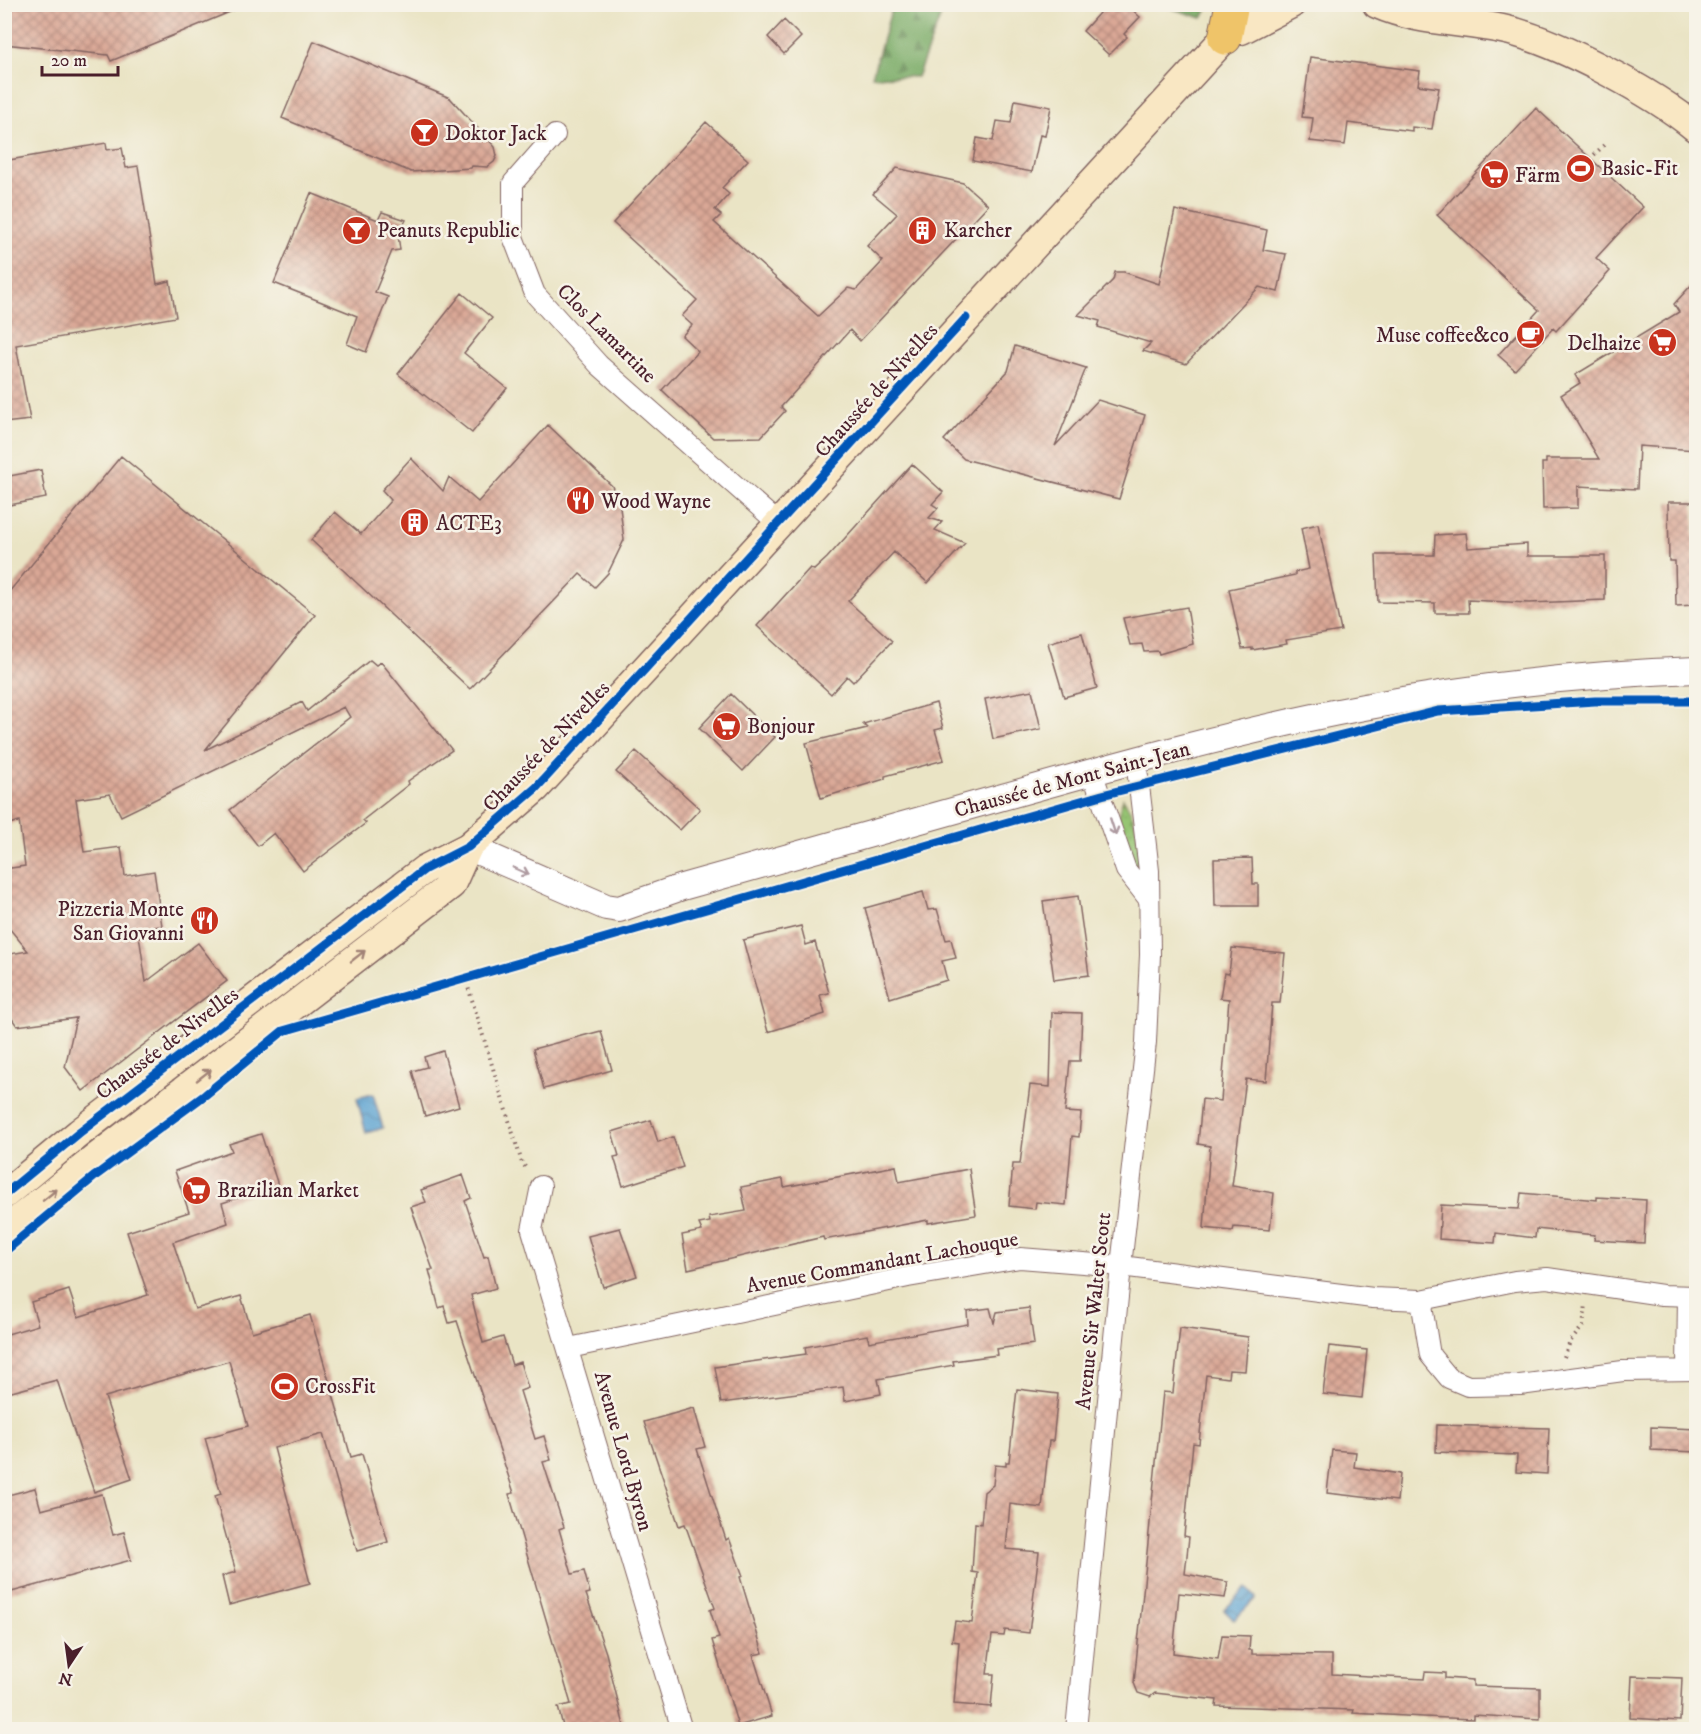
<svg xmlns="http://www.w3.org/2000/svg" width="1701" height="1734" font-family="'IM FELL DW Pica',serif">
	<style>
		.green { fill: url(#green-dots); stroke: #70724f; stroke-width: 1.5 }
		.forest { fill: url(#forest-firs); stroke: #616448; stroke-width: 1.5 }
		.water { fill: url(#water-waves); stroke: #53617e; stroke-width: 1.5 }
		.building { fill: url(#building-cross-hatch) }
		.lines { fill: none; stroke-linecap: round; stroke-linejoin: round }
		.minor-casing { stroke: #826461; stroke-width: 22 }
		.tertiary-casing { stroke: #826461; stroke-width: 28 }
		.secondary-casing { stroke: #826461; stroke-width: 31 }
		.motorway-casing { stroke: #826461; stroke-width: 35 }
		.path { stroke: #826461; stroke-width: 4; stroke-dasharray: 1.5 4.5; stroke-linecap: butt }
		.minor { stroke: #fff; stroke-width: 20 }
		.tertiary { stroke: #fff; stroke-width: 26 }
		.secondary { stroke: #f9e7c3; stroke-width: 28 }
		.motorway { stroke: #efc469; stroke-width: 33 }
		.cycleway-casing { stroke: #f7f3e8; stroke-width: 13 }
		.cycleway { stroke: #0057b8; stroke-width: 9 }
		.oneway { stroke: #ae9aa0 }
		.oneway2 { stroke: #a28377 }
		.labels { text-anchor: middle; stroke-width: 5; stroke-linejoin: round; paint-order: stroke }
		.poi-label { font-size: 21px; fill: #4a1f2b; stroke: #f7f3e8; text-anchor: start }
		.street-label { font-size: 21px; fill: #4a1f2b; stroke: #f7f3e8 }
	</style>
	<defs>
		<pattern id="green-dots" width="8" height="8" patternUnits="userSpaceOnUse" patternTransform="scale(1.5)"><rect width="8" height="8" fill="#96c573"/><path d="M2 2h.1M6 6h.1" fill="none" stroke="#7c9f5f" stroke-width="1.8" stroke-linecap="round"/></pattern>
		<pattern id="forest-firs" width="22" height="20" patternUnits="userSpaceOnUse" patternTransform="scale(1.5)"><rect width="22" height="20" fill="#78aa65"/><path d="M5 1l3.5 6h-7zM16 11l3.5 6h-7z" fill="#648a53"/></pattern>
		<pattern id="water-waves" width="16" height="10" patternUnits="userSpaceOnUse" patternTransform="scale(1.5)"><rect width="16" height="10" fill="#5ca3d2"/><path d="M0 5q4-4 8 0t8 0" fill="none" stroke="#4e84ab"/></pattern>
		<pattern id="building-cross-hatch" width="8" height="8" patternUnits="userSpaceOnUse" patternTransform="scale(1.5)"><rect width="8" height="8" fill="#daa896"/><path d="M0 0l8 8M0 8l8-8" fill="none" stroke="#b3887b"/></pattern>
	</defs>
	<rect width="100%" height="100%" fill="#f7f3e8"/>
	<filter id="ink" filterUnits="userSpaceOnUse"><feTurbulence type="fractalNoise" baseFrequency=".0167" numOctaves="2"/><feDisplacementMap in="SourceGraphic" scale="12" xChannelSelector="R" yChannelSelector="G"/><feConvolveMatrix kernelMatrix="1 2 1 2 8 2 1 2 1" color-interpolation-filters="sRGB"/></filter>
	<filter id="wash" filterUnits="userSpaceOnUse"><feTurbulence type="fractalNoise" baseFrequency=".008" numOctaves="4" result="noise"/><feDisplacementMap in="SourceGraphic" scale="24" xChannelSelector="R" yChannelSelector="G"/><feGaussianBlur stdDeviation="1.35" result="paint"/><feColorMatrix in="noise" values="0 0 0 0 0 0 0 0 0 0 0 0 0 0 0 0 0 1.4 0 .05"/><feComposite in="paint" operator="in"/></filter>
	<g filter="url(#wash)">
		<rect width="100%" height="100%" fill="#eae4c5"/>
		<path class="green" d="M1123,799c16,22 16,44 19,70l-4,3 -21,-52z"/>
		<path class="forest" d="M893,4l52,1 -28,72 -45,-1z
			M1161,5h48l-7,13z"/>
		<path class="water" d="M373,1094l10,34 -17,5 -9,-35z
			M1247,1588l9,10 -22,22 -10,-10z"/>
		<g id="blocks">
			<path class="building" d="M4,4h243v1l-136,56 -3,-6 -104,-11z
				M1107,4h19l14,13 -16,17 3,3 -18,18 -26,-24z
				M784,20l17,17 -17,17 -16,-17z
				M314,41l136,57 45,49 2,9 -3,6 -7,5 -15,-1 -1,2 -60,4 -129,-54z
				M1310,57l110,14 -2,14 21,3 -7,41 -20,-2v4l-64,-8 -3,22 -35,-4 3,-23 -11,-1z
				M1015,100l36,7 -6,29 -5,-1 -8,37 -59,-11 4,-23 16,3 4,-20 14,2z
				M1536,108l107,99 -47,51 14,13 -54,60 -3,-3 -38,42 -17,-15 41,-45 -102,-95z
				M706,122l42,38 -26,28 7,6 -14,16 6,5 -7,7 104,94 30,-28 8,2 27,-29 -16,-15 30,-32 -24,-20 24,-26 66,15 25,22 -128,136 -10,-11 -69,77 4,4 -24,26 -48,1 -51,-48 36,-39 -16,-15 10,-11 -10,-9 15,-16 -84,-77z
				M106,143l1,7 15,-2 4,20 12,-2 19,118 13,-3 6,36 -160,28 14,75 -26,3v-262z
				M311,193l67,27 4,-8 24,8 -8,15 2,15 -8,1 -17,41 13,5 -22,55 -19,-8 10,-28 -83,-33z
				M1175,210l92,20 -4,20 23,4 -8,38 -19,-5 -73,77 -43,-13 8,-8 -53,-16 2,-6 -22,-6 35,-35 2,-8h9l35,12z
				M1696,280v170l-57,-4 -2,43 -59,-3v22l-35,1 -1,-46h4v-4h53l-38,-64 19,-12 -5,-8 104,-63 -5,-8z
				M462,293l30,25 -28,35 43,35 -35,45 -74,-59z
				M1015,346l71,22 -31,78 43,-46 47,15 -26,84 -155,-40 -20,-19 64,-69z
				M548,425l64,61 8,21 4,33 -16,33 -13,14 -15,-13 -110,115 -159,-149 24,-28 26,22 30,-34 -9,-10 29,-32 32,33 6,-14 29,25z
				M121,456l194,159 -110,135 97,-48 5,9 63,-51 6,5 5,-3 71,88 -44,31 1,3 -46,36 3,3 -63,48 -29,-38 -16,13 -28,-36 120,-93 -6,-10 -223,109 -11,-22 -34,5 8,53 37,-5 4,29 29,-5 8,55 -24,3 8,53 52,-39 29,38 -144,110 -18,-24 11,-49 -59,8 -13,-19v-12h4l-4,-40 24,-4 -24,-29v-53l21,-3 -6,-45 -15,5v-228z
				M912,464l31,28 -11,12 6,4 -9,10 13,4 -7,8 30,13 -37,40 -34,-31 -46,49 44,40 -39,41 -6,-6 -16,18 -74,-68 53,-58 4,2 13,-12z
				M41,470l5,28 -42,8v-29z
				M1668,502h26v57h2l-1,46 -19,1 -1,-45h-6z
				M1318,524l23,107 -55,9 1,4 -35,6v-2l-10,1 -13,-60 66,-14v-3l14,-3 -8,-41z
				M1466,533l2,15 59,-4v12h78v44l-76,3 -61,-3 1,13h-34v-10l-57,-1 -2,-47h58l1,-20z
				M1187,607l6,37 -34,10 -1,-3 -14,1 -2,-8 -12,1 -7,-27z
				M1082,633l15,55 -33,9 -16,-54z
				M1032,690l9,39 -48,10 -8,-40z
				M731,694l44,43 -32,34 -44,-43z
				M936,703l7,25 -8,2 9,30 -59,16v3l-64,19 -15,-55 61,-15 -4,-4z
				M636,751l64,58 -20,21 -64,-58z
				M1252,858l1,26h5v22h-43l-1,-47z
				M923,892l5,18 9,-1 9,31 5,-1 5,19 -14,3 5,19 -57,18 -25,-90z
				M1078,896l11,79 -35,5 -11,-79z
				M801,926l5,19 9,-3 14,51 -9,2 5,19 -57,18 -25,-92z
				M1232,948l53,5 -5,50h-8l-6,78 -20,-2 -14,107 42,7 -4,37 -36,-3 -1,4 -29,-3 6,-82 -12,-2 4,-45 19,2 8,-102 -9,-1 4,-25 5,1z
				M1052,1012l30,1 -2,48h-10l-5,51 16,1 -2,24 -7,-1 -6,69 -30,-3 -1,7 -26,-3 4,-42h7l10,-79 20,2z
				M601,1031l11,39 -68,19 -11,-40z
				M443,1051l16,55 -34,10 -13,-45 15,-4 -3,-10z
				M651,1120l7,22 15,-5 10,30 -60,19 -9,-29 5,-1 -7,-24z
				M261,1134l17,51 -56,18 6,20 -55,19 22,67 46,-13 11,36 58,-17 41,142 11,-3 26,88 -31,9 -34,-117 -49,14 36,135 -81,22 -7,-29 14,-4 -21,-76 6,-2 -16,-56 43,-12 -19,-65 -124,36 27,82 -38,13 -37,-112 -53,14v-59l34,-10 -7,-23 38,-12 9,27 70,-22 -21,-63 62,-20 -14,-41 57,-20 -3,-7z
				M896,1166l3,16 70,-13 7,46 -48,8v-3l-104,20 -1,-3 -135,32 -6,-34 20,-4 -3,-7 11,-2 -1,-5 37,-6 -5,-24 42,-8 1,8z
				M463,1175l8,23 -6,3 19,56 4,-1 8,32 -25,7 12,48 20,-6 9,28 8,-3 8,26 -8,3 15,48 9,-3 7,24 -8,2 21,65 -5,2 13,45 12,-3 6,22 -4,1 20,59 19,77h-61l-6,-23 13,-3 -62,-210 5,-1 -57,-172 -8,2 -5,-17 -5,2 -10,-38h4l-22,-63 15,-5 -5,-12z
				M1521,1193l76,7v-3l49,3 -2,43 -50,-3 1,-5 -59,-6 -1,9 -39,-5 -1,10 -56,-4 2,-34 78,4z
				M620,1228l17,48 -34,11 -15,-51z
				M990,1308l4,15 3,-11 32,-4 5,36 -38,5 1,6 -44,6 1,4 -76,14 3,15 -36,7 -2,-14 -122,16 -6,-36 91,-13 -1,-7 62,-12 2,7 99,-18 -1,-13z
				M1180,1328l68,9 -3,34 -16,-1 -1,8 -22,-3 -7,69 -6,-1 -9,93 5,1 -4,37 43,8 -3,16 -46,-5 -6,60 45,6 4,-24 28,1 -1,14h3v4l80,1v19l92,5 1,-7 20,1v5l28,2v6l67,2v31l-67,-4v4l-49,-2 -71,-4 1,-3 -138,-4 1,-6 -62,-7 -5,4 -12,-4 -4,-10 29,-291 10,1z
				M1329,1346l38,4 -5,48 -39,-4z
				M1017,1389l41,5 -5,47h-4l-7,67 -32,-4 -4,45 33,3 -10,81 -24,-3 -1,6 -12,-1 -5,39h7l-3,33 -37,-3 5,-62 -7,-1 3,-20 17,2 6,-50 -6,-1 3,-49 6,1 3,-32 9,-7 2,-20 11,1v-4h3z
				M694,1408l11,39 -8,2 29,91 3,-2 14,38 -3,1 23,76 -10,2 19,61 -34,10 -26,-86 7,-2 -9,-28 5,-2 -30,-84 -6,2 -35,-104z
				M1437,1425l112,3 -2,46 -31,-2 1,-17 -81,-3z
				M1651,1427l45,2v23l-45,-2z
				M1332,1450l24,2 -2,15 46,7 -3,27 -70,-8z
				M35,1488l6,22 61,-16 11,41 11,-3 7,28 -127,34v-98z
				M1632,1676l50,2 -2,43 -50,-3z"/>
		</g>
	</g>
	<g filter="url(#ink)">
		<use href="#blocks" fill-opacity="0" stroke="#826461" stroke-width="1.5"/>
		<g class="lines">
			<defs>
				<path id="minor" d="M555,135l-42,48v54l22,57 64,71 180,159
					M1092,772l34,98 21,27
					M541,1186l-9,44 150,500
					M1421,1300l9,55 19,23 19,8 52,-1 103,-14 73,-1
					M569,1348l339,-71 112,-19 101,8 252,32 48,2 94,-19 32,-3 115,17 34,1
					M1687,1369l1,-73
					M1076,1730l45,-464 25,-224 4,-87 -1,-84 -13,-111"/>
				<path id="tertiary" d="M468,847l138,60 13,2 63,-22c106,-30 211,-59 317,-89 121,-34 242,-68 365,-91 110,-21 221,-33 332,-37"/>
				<path id="secondary" d="M1377,4c41,18 82,16 125,25 54,11 152,64 194,99
					M1241,30l50,-26
					M4,1195l75,-62 346,-264 43,-22 68,-59 720,-784
					M4,1231l93,-74 354,-272 17,-38"/>
				<path id="motorway" d="M1225,38l7,-34"/>
			</defs>
			<use href="#minor" class="minor-casing"/>
			<use href="#tertiary" class="tertiary-casing"/>
			<use href="#secondary" class="secondary-casing"/>
			<use href="#motorway" class="motorway-casing"/>
			<path class="path" d="M1590,159l14,-14
				M465,977l57,186 5,6
				M1564,1357l6,-15 13,-16 3,-21"/>
			<use href="#minor" class="minor"/>
			<use href="#tertiary" class="tertiary"/>
			<use href="#secondary" class="secondary"/>
			<use href="#motorway" class="motorway"/>
			<defs>
				<path id="cycleway" d="M4,1195l75,-62 346,-264 43,-22 68,-59 430,-470
					M4,1252l91,-76 110,-81 78,-64 819,-236 336,-84 157,-10h101"/>
			</defs>
			<use href="#cycleway" class="cycleway-casing"/>
			<use href="#cycleway" class="cycleway"/>
		</g>
		<defs><path id="oneway-shaft" d="M-6 0H5M1.5-3L5.5 0L1.5 3" fill="none" stroke-width="1.6" stroke-linecap="round" stroke-linejoin="round" transform="scale(1.5)"/></defs>
		<g class="oneway">
			<use href="#oneway-shaft" transform="translate(1113 827) rotate(72)"/>
			<use href="#oneway-shaft" transform="translate(521 871) rotate(24)"/>
		</g>
		<g class="oneway2">
			<use href="#oneway-shaft" transform="translate(358 956) rotate(-38)"/>
			<use href="#oneway-shaft" transform="translate(204 1075) rotate(-38)"/>
			<use href="#oneway-shaft" transform="translate(50 1195) rotate(-39)"/>
		</g>
	</g>
	<defs>
		<symbol id="bar-disc" viewBox="-11 -11 22 22"><circle r="9.5" fill="#c8321e" stroke="#f7f3e8"/><path d="M-6-5H6L.8 .8V4.5H3.5V6h-7V4.5H-.8V.8Z" fill="#fff"/></symbol>
		<symbol id="stadium-disc" viewBox="-11 -11 22 22"><circle r="9.5" fill="#c8321e" stroke="#f7f3e8"/><path d="M0-5a6.5 5 0 1 0 0 10a6.5 5 0 1 0 0-10ZM-3.5-1.8h7v3.6h-7Z" fill="#fff"/></symbol>
		<symbol id="supermarket-disc" viewBox="-11 -11 22 22"><circle r="9.5" fill="#c8321e" stroke="#f7f3e8"/><path d="M-6-5.5h2.5l.6 2H6L4.5 2H-2.5L-4.4-4H-6ZM-1.5 3.2a1.3 1.3 0 1 0 .1 0ZM3 3.2a1.3 1.3 0 1 0 .1 0Z" fill="#fff"/></symbol>
		<symbol id="building-disc" viewBox="-11 -11 22 22"><circle r="9.5" fill="#c8321e" stroke="#f7f3e8"/><path d="M-4-6H4V6H1V3H-1V6H-4ZM-2.5-4.3h1.7v1.8h-1.7ZM.8-4.3h1.7v1.8H.8ZM-2.5-1h1.7V.8h-1.7ZM.8-1h1.7V.8H.8Z" fill="#fff"/></symbol>
		<symbol id="cafe-disc" viewBox="-11 -11 22 22"><circle r="9.5" fill="#c8321e" stroke="#f7f3e8"/><path d="M-5.5-4.5H6V0H3Q3 3.5 0 3.5H-2.5Q-5.5 3.5-5.5 0ZM3-3.2v2h1.7v-2ZM-6 4.5H4V6H-6Z" fill="#fff"/></symbol>
		<symbol id="restaurant-disc" viewBox="-11 -11 22 22"><circle r="9.5" fill="#c8321e" stroke="#f7f3e8"/><path d="M-5-6h1v4h1v-4h1v4h1v-4h1v5L-1.5 .5V6h-2V.5L-5-1ZM5-6V6H3V1.5H1.5Q1.5-4 5-6Z" fill="#fff"/></symbol>
	</defs>
	<g fill-rule="evenodd">
		<use href="#bar-disc" x="408" y="116" width="33" height="33"/>
		<use href="#stadium-disc" x="1564" y="152" width="33" height="33"/>
		<use href="#supermarket-disc" x="1478" y="158" width="33" height="33"/>
		<use href="#bar-disc" x="340" y="214" width="33" height="33"/>
		<use href="#building-disc" x="906" y="214" width="33" height="33"/>
		<use href="#cafe-disc" x="1514" y="318" width="33" height="33"/>
		<use href="#supermarket-disc" x="1646" y="326" width="33" height="33"/>
		<use href="#restaurant-disc" x="564" y="484" width="33" height="33"/>
		<use href="#building-disc" x="398" y="506" width="33" height="33"/>
		<use href="#supermarket-disc" x="710" y="710" width="33" height="33"/>
		<use href="#restaurant-disc" x="188" y="904" width="33" height="33"/>
		<use href="#supermarket-disc" x="180" y="1174" width="33" height="33"/>
		<use href="#stadium-disc" x="268" y="1370" width="33" height="33"/>
	</g>
	<g class="labels">
		<g class="poi-label">
			<text x="445" y="140">Doktor Jack</text>
			<text x="1601" y="175">Basic-Fit</text>
			<text x="1515" y="182">Färm</text>
			<text x="377" y="237">Peanuts Republic</text>
			<text x="944" y="237">Karcher</text>
			<text x="1509" y="342" text-anchor="end">Muse coffee&amp;co</text>
			<text x="1641" y="350" text-anchor="end">Delhaize</text>
			<text x="601" y="508">Wood Wayne</text>
			<text x="436" y="530">ACTE3</text>
			<text x="747" y="733">Bonjour</text>
			<text x="184" y="916" text-anchor="end">Pizzeria Monte<tspan x="184" dy="24">San Giovanni</tspan></text>
			<text x="217" y="1197">Brazilian Market</text>
			<text x="305" y="1393">CrossFit</text>
		</g>
		<g class="street-label">
			<text transform="translate(607 333) rotate(45)" y="7">Clos Lamartine</text>
			<text transform="translate(876 390) rotate(-48)" y="7">Chaussée de Nivelles</text>
			<text transform="translate(546 746) rotate(-46)" y="7">Chaussée de Nivelles</text>
			<text transform="translate(1072 779) rotate(-15)" y="7">Chaussée de Mont Saint-Jean</text>
			<text transform="translate(167 1043) rotate(-37)" y="7">Chaussée de Nivelles</text>
			<text transform="translate(882 1262) rotate(-10)" y="7">Avenue Commandant Lachouque</text>
			<text transform="translate(1093 1311) rotate(-84)" y="7">Avenue Sir Walter Scott</text>
			<text transform="translate(624 1451) rotate(74)" y="7">Avenue Lord Byron</text>
		</g>
	</g>
	<rect width="1701" height="1734" fill="none" stroke="#f7f3e8" stroke-width="24"/>
	<g transform="translate(69 1665) rotate(193)" stroke="#f7f3e8" stroke-width="4.5" paint-order="stroke">
	<path d="M0-4.5L10 22L0 15L-10 22Z" fill="#4a1f2b"/>
	<text y="-9" font-size="16" font-weight="bold" text-anchor="middle" fill="#4a1f2b">N</text>
	</g>
	<path d="M42 66v9h76v-9" fill="none" stroke="#4a1f2b" stroke-width="3"/>
	<text x="51" y="66" font-size="18" fill="#4a1f2b" stroke="#f7f3e8" stroke-width="4.5" paint-order="stroke">20 m</text>
</svg>
